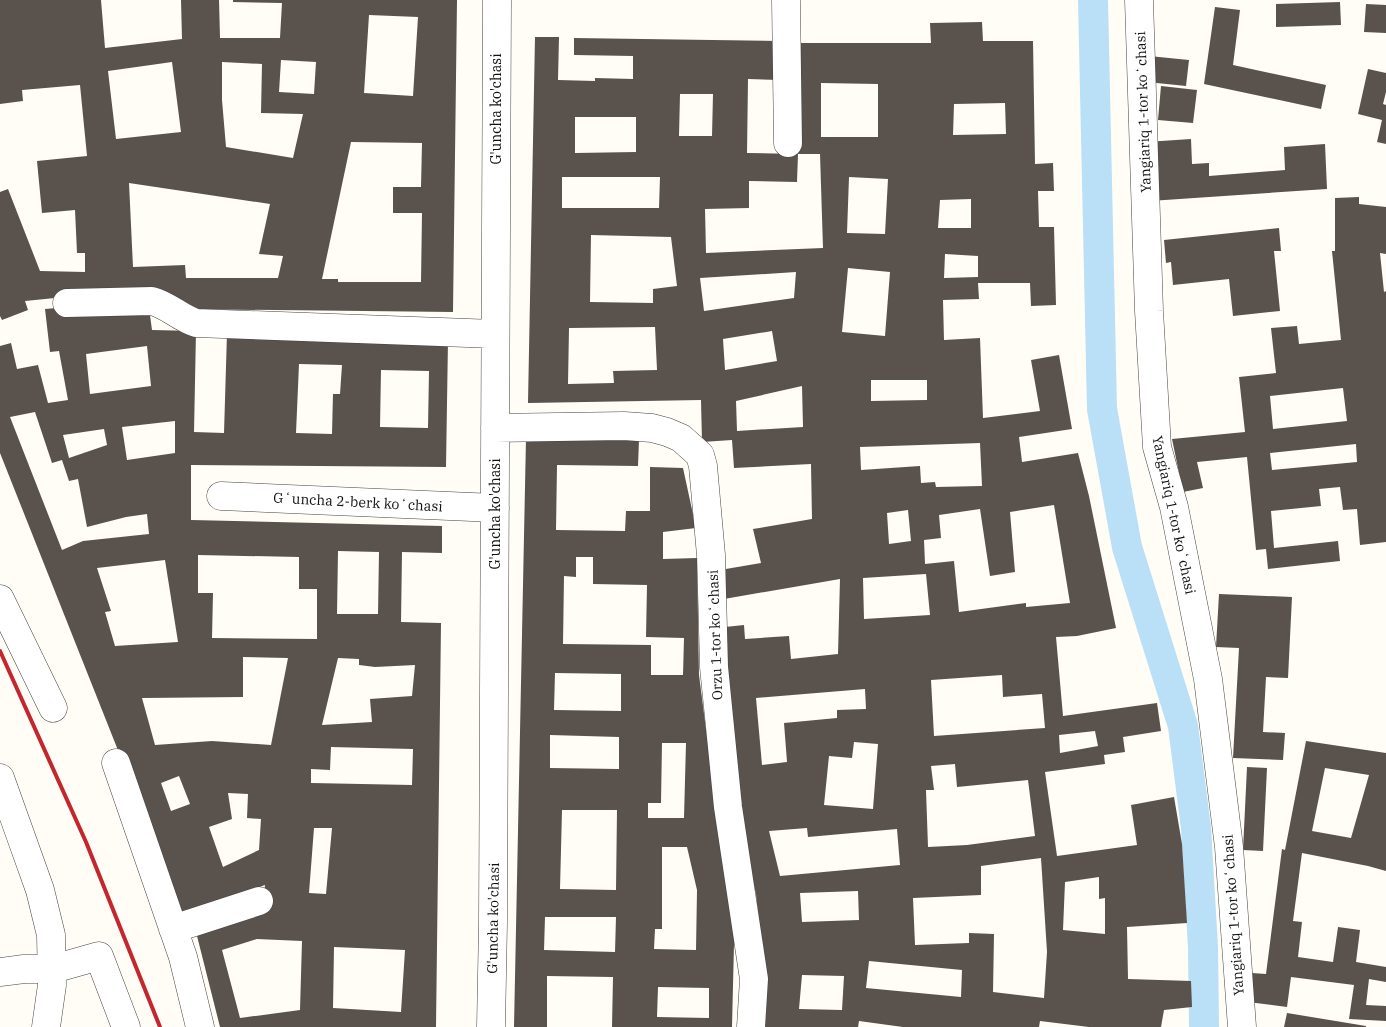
<svg xmlns="http://www.w3.org/2000/svg" width="1386" height="1027" font-family="'IBM Plex Serif',serif">
	<style>
		.lines { fill: none; stroke-linecap: round; stroke-linejoin: round }
		.canal { stroke: #b9e0f7; stroke-width: 30 }
		.building { fill: #5a524d; fill-rule: evenodd }
		.minor-casing { stroke: #444; stroke-width: 29 }
		.minor { stroke: #fff; stroke-width: 28 }
		.rail { stroke: #c4262e; stroke-width: 4 }
		.labels { text-anchor: middle; stroke-width: 5; stroke-linejoin: round; paint-order: stroke }
		.street-label { font-size: 14px; fill: #111; stroke: #fff }
	</style>
	<rect width="100%" height="100%" fill="#fffdf5"/>
	<g class="lines">
		<path class="canal" d="M1093,0l9,409 25,138 56,179 13,102 7,119 1,80"/>
	</g>
	<path class="building" d="M0,0h101l4,48 77,-9 -1,-39h38l1,38h60l2,-35 -49,-1v-2h224l-4,312 -279,-3v-14l-119,3 -30,3 3,9 -26,10 -2,-4v-124l8,-3 32,82 45,1v-19h-8l-2,-43 -33,3 -5,-52 50,-5 -7,-71 -58,5 1,11 -23,3zM369,15l49,2 -5,79 -49,-3zM281,60l35,2 -2,32 -35,-2zM172,62l9,70 -65,7 -8,-68zM222,62l40,2 -1,49 42,1 -10,44 -67,-11 -4,-47zM351,142l71,1 -1,44h-28v26h29l-1,69h-83v-3h-16zM129,183l141,21 -11,50 24,2 -5,22h-92l-1,-13 -52,2z
		M1340,2l1,23 -65,2v-23z
		M1366,4l20,1v28l-22,-1z
		M1215,7l25,3 -7,55 93,20 -5,24 -117,-25z
		M982,22l1,19h50l2,123 18,-1 1,28h-16l1,36h15l2,78 -25,1 -1,-23h-52l1,16 -36,1 1,40 36,-2 3,80 57,-7 -9,-51 28,-5 13,74 -53,8 3,25 56,-9 11,43 27,132 -39,8 -21,1 7,79 94,-13 4,28 -38,6 2,15 -21,3 1,9 -60,8 12,84 80,-11 -6,-40 43,-8 8,47 5,79 -60,4 1,52 63,2 1,26 -28,3 -3,17h-72l-49,-6 -1,6h-136l-44,-6 -1,6h-97l3,-51 -8,-82 -20,-86 -11,-181 19,-2 1,14 44,-3 2,23 47,-5 2,-75 -116,20 -4,-29 41,-7 -8,-34 59,-10 -1,-55 -77,4 -2,-28 -30,2 -1,-42 -173,3 7,-366h24l-1,43 37,1v-3l38,1v-23l-59,-1v-17l206,3v39l-32,-1 -1,74 51,1 2,-111h131l-1,-20zM821,83l57,1v53h-57zM680,94h33l-1,42h-33zM1005,103l1,31 -53,1 1,-31zM575,117h61v35l-61,1zM798,154h22l3,94 -117,5 -1,-44 44,-1v-27l48,1zM562,177h98l-1,31h-97zM849,177l39,2 -3,55 -38,-1zM971,199v29h-33l2,-28zM591,235l80,2 6,49 -24,3v14l-63,-1zM945,254l33,2v21l-34,1zM848,268l42,4 -5,64 -43,-4zM796,272l-2,26 -90,13 -4,-33zM655,327l2,43 -44,1 1,12 -46,1 1,-56zM772,331l5,30 -52,9 -2,-31zM871,380h56v20l-56,1zM802,386l1,41 -66,4 -1,-30zM980,443l2,43 -46,1 -1,-5 -14,1 -1,-17 -59,4 -1,-23zM1054,505l16,98 -44,4v-4l-67,9 -5,-51 -29,3 -1,-24 17,-2 -2,-23 41,-6 10,67 25,-4 -5,-60zM908,510l3,31 -22,3 -2,-31zM926,574l4,41 -66,4 -1,-41zM1002,675l1,22 39,-3 3,34 -111,8 -3,-56zM865,689l1,20 -29,1v8l-53,5 3,39 -25,3 -6,-67zM1095,731l3,15 -38,7 -1,-18zM854,742l24,2 -5,65 -49,-4 5,-49 23,2zM955,764l2,23 71,-7 7,56 -68,9 -39,2 -2,-57h8l-3,-24zM807,828l1,9 89,-8 3,36 -120,11 -11,-45zM1041,858l6,94 -3,46 -51,-6 1,-58 -25,-1v10l-54,2 -2,-47 68,-3v-29zM1099,877v22l6,-1v36l-42,-4 2,-48zM858,891l1,29 -57,2 -2,-29zM869,961l93,9 -1,27 -95,-9zM802,975l42,1 -2,34 -43,-1z
		M1149,56l40,4 -3,26 -39,-4z
		M1368,69l18,4v19l-3,12 3,1v39l-9,-2 5,-22 -24,-6z
		M1161,86l36,4 -4,33 -35,-3z
		M1191,139l1,25 17,-1v13l76,-6 -1,-23 41,-3 2,45 -177,12 -4,-59z
		M1359,197v7l27,3v47l-6,-1 4,39 2,-1v251l-26,3 -3,-36 -14,1 -3,-23 -21,2 2,17 -50,5 3,37 64,-7 2,20 -72,8 -2,-20 -10,1 -9,-93 -50,5 6,26 -20,4 -11,-53 73,-7 -6,-55 37,-4 -5,-45 26,-2 2,18 42,-4 -9,-89h3v-53zM1343,388l4,33 -74,8 -3,-33zM1356,444l1,18 -85,8 -2,-17z
		M1279,228l2,23h-7l6,60 -47,5 -4,-37 -56,6 -2,-23 -5,1 -2,-23z
		M57,308l1,5 91,-5 3,22 44,1 -2,101 30,1 3,-100 221,7 -2,127 -255,-2v55l251,6v27l-40,-1 -1,70 40,1 -5,404h-216l-25,-99 67,-17 3,-26 -82,29 -183,-461v-107l11,-3 6,26 21,-4 10,38 20,-3 -9,-49 -9,1 -5,-43zM147,346l4,40 -61,8 -4,-40zM299,364l43,1 -2,29h-7l-1,40 -36,-1zM381,370l48,1 -1,57 -48,-1zM35,412l17,51 10,-3 7,21 9,-2 9,48 39,-10 21,-3 2,20 -66,7 -21,9 -52,-133zM175,421v32l-48,7 -5,-33zM104,429l3,16 -38,13 -6,-23zM338,551l41,1 -1,62h-41zM198,555l101,2v32h18v50l-105,-1 1,-45h-15zM165,560l13,82 -63,4 -10,-34 6,-1 -14,-43zM243,657l45,1 -17,87 -59,-4 -57,4 -13,-47 101,-1zM338,658l21,1v6l16,2 40,-2 -3,31 -42,3 2,23 -50,3zM331,747l82,2 -1,36 -101,-2v-14l19,1zM179,776l11,28 -19,7 -10,-28zM228,793l20,1 -1,24 14,1 -2,31 -36,17 -14,-40 23,-8zM314,828h18l-6,66 -17,-1zM257,939l45,2 -2,69 -60,8 -18,-68zM334,947l71,3 -4,62 -68,-4z
		M526,438l113,2 -1,26 -81,-1 -1,65 69,1 1,-20h24v-44l33,1 13,60 -33,4v27l34,-1 2,117 21,163 15,65 -3,124h-120l1,-50 -66,-1v51h-33zM576,557h17v27l54,1 -1,52 38,1 -1,37h-32v-30l-88,-1 1,-68 12,1zM555,673l66,1v37l-67,-1zM550,735l69,2v32l-69,-1zM662,743h24l-2,75h-36v-15h13zM562,810h55l-1,80 -56,-1zM662,847h25l10,43 -1,60 -42,-1 1,-20h7zM545,917h71l-1,35 -71,-2zM658,987l51,1v30l-52,-1z
		M1219,594l73,3 -4,81 -22,-1 -3,55 22,1 -2,27 -50,-2 6,-110 -23,-1z
		M1306,741l80,12v118l-18,-5 -66,-13 -9,68 9,1 -4,35 35,5 5,-35 22,3 -4,32 30,5v15l-17,-3 -3,26 20,1v15l-37,-2 5,-34 -63,-8 -4,30 -39,-5 4,-29 14,1 16,-125 3,1zM1325,768l44,7 -18,63 -39,-7z
		M1247,767l20,1 -4,83 -20,-1z
		M1287,1013l79,13v1h-82z"/>
	<g class="lines">
		<defs>
			<path id="minor" d="M786,0l2,143
				M1139,0l10,311 8,136 17,60 34,172 21,168 13,180
				M67,303l85,-2c16,4 28,17 44,22l299,11
				M495,428l129,-2 28,2 15,4 14,6 19,17 3,11 8,89 3,112 14,140 26,172 -3,48
				M221,496l274,12
				M0,599l53,109
				M116,763l67,194 17,70
				M0,778l40,112 11,45 1,50 -6,42
				M173,929l86,-28
				M0,972l24,-3h29l46,-13 27,71
				M491,1027l2,-104 4,-923"/>
		</defs>
		<use href="#minor" class="minor-casing"/>
		<use href="#minor" class="minor"/>
		<path class="rail" d="M0,651l86,191 74,185"/>
	</g>
	<g class="labels">
		<g class="street-label">
			<text transform="translate(496 109) rotate(-90)" y="5">G'uncha ko'chasi</text>
			<text transform="translate(1143 112) rotate(-92)" y="5">Yangiariq 1-tor koʻchasi</text>
			<text transform="translate(358 502) rotate(3)" y="5">Gʻuncha 2-berk koʻchasi</text>
			<text transform="translate(495 514) rotate(-90)" y="5">G'uncha ko'chasi</text>
			<text transform="translate(1174 515) rotate(78)" y="5">Yangiariq 1-tor koʻchasi</text>
			<text transform="translate(715 635) rotate(-92)" y="5">Orzu 1-tor koʻchasi</text>
			<text transform="translate(1233 915) rotate(-94)" y="5">Yangiariq 1-tor koʻchasi</text>
			<text transform="translate(493 918) rotate(-89)" y="5">G'uncha ko'chasi</text>
		</g>
	</g>
</svg>
